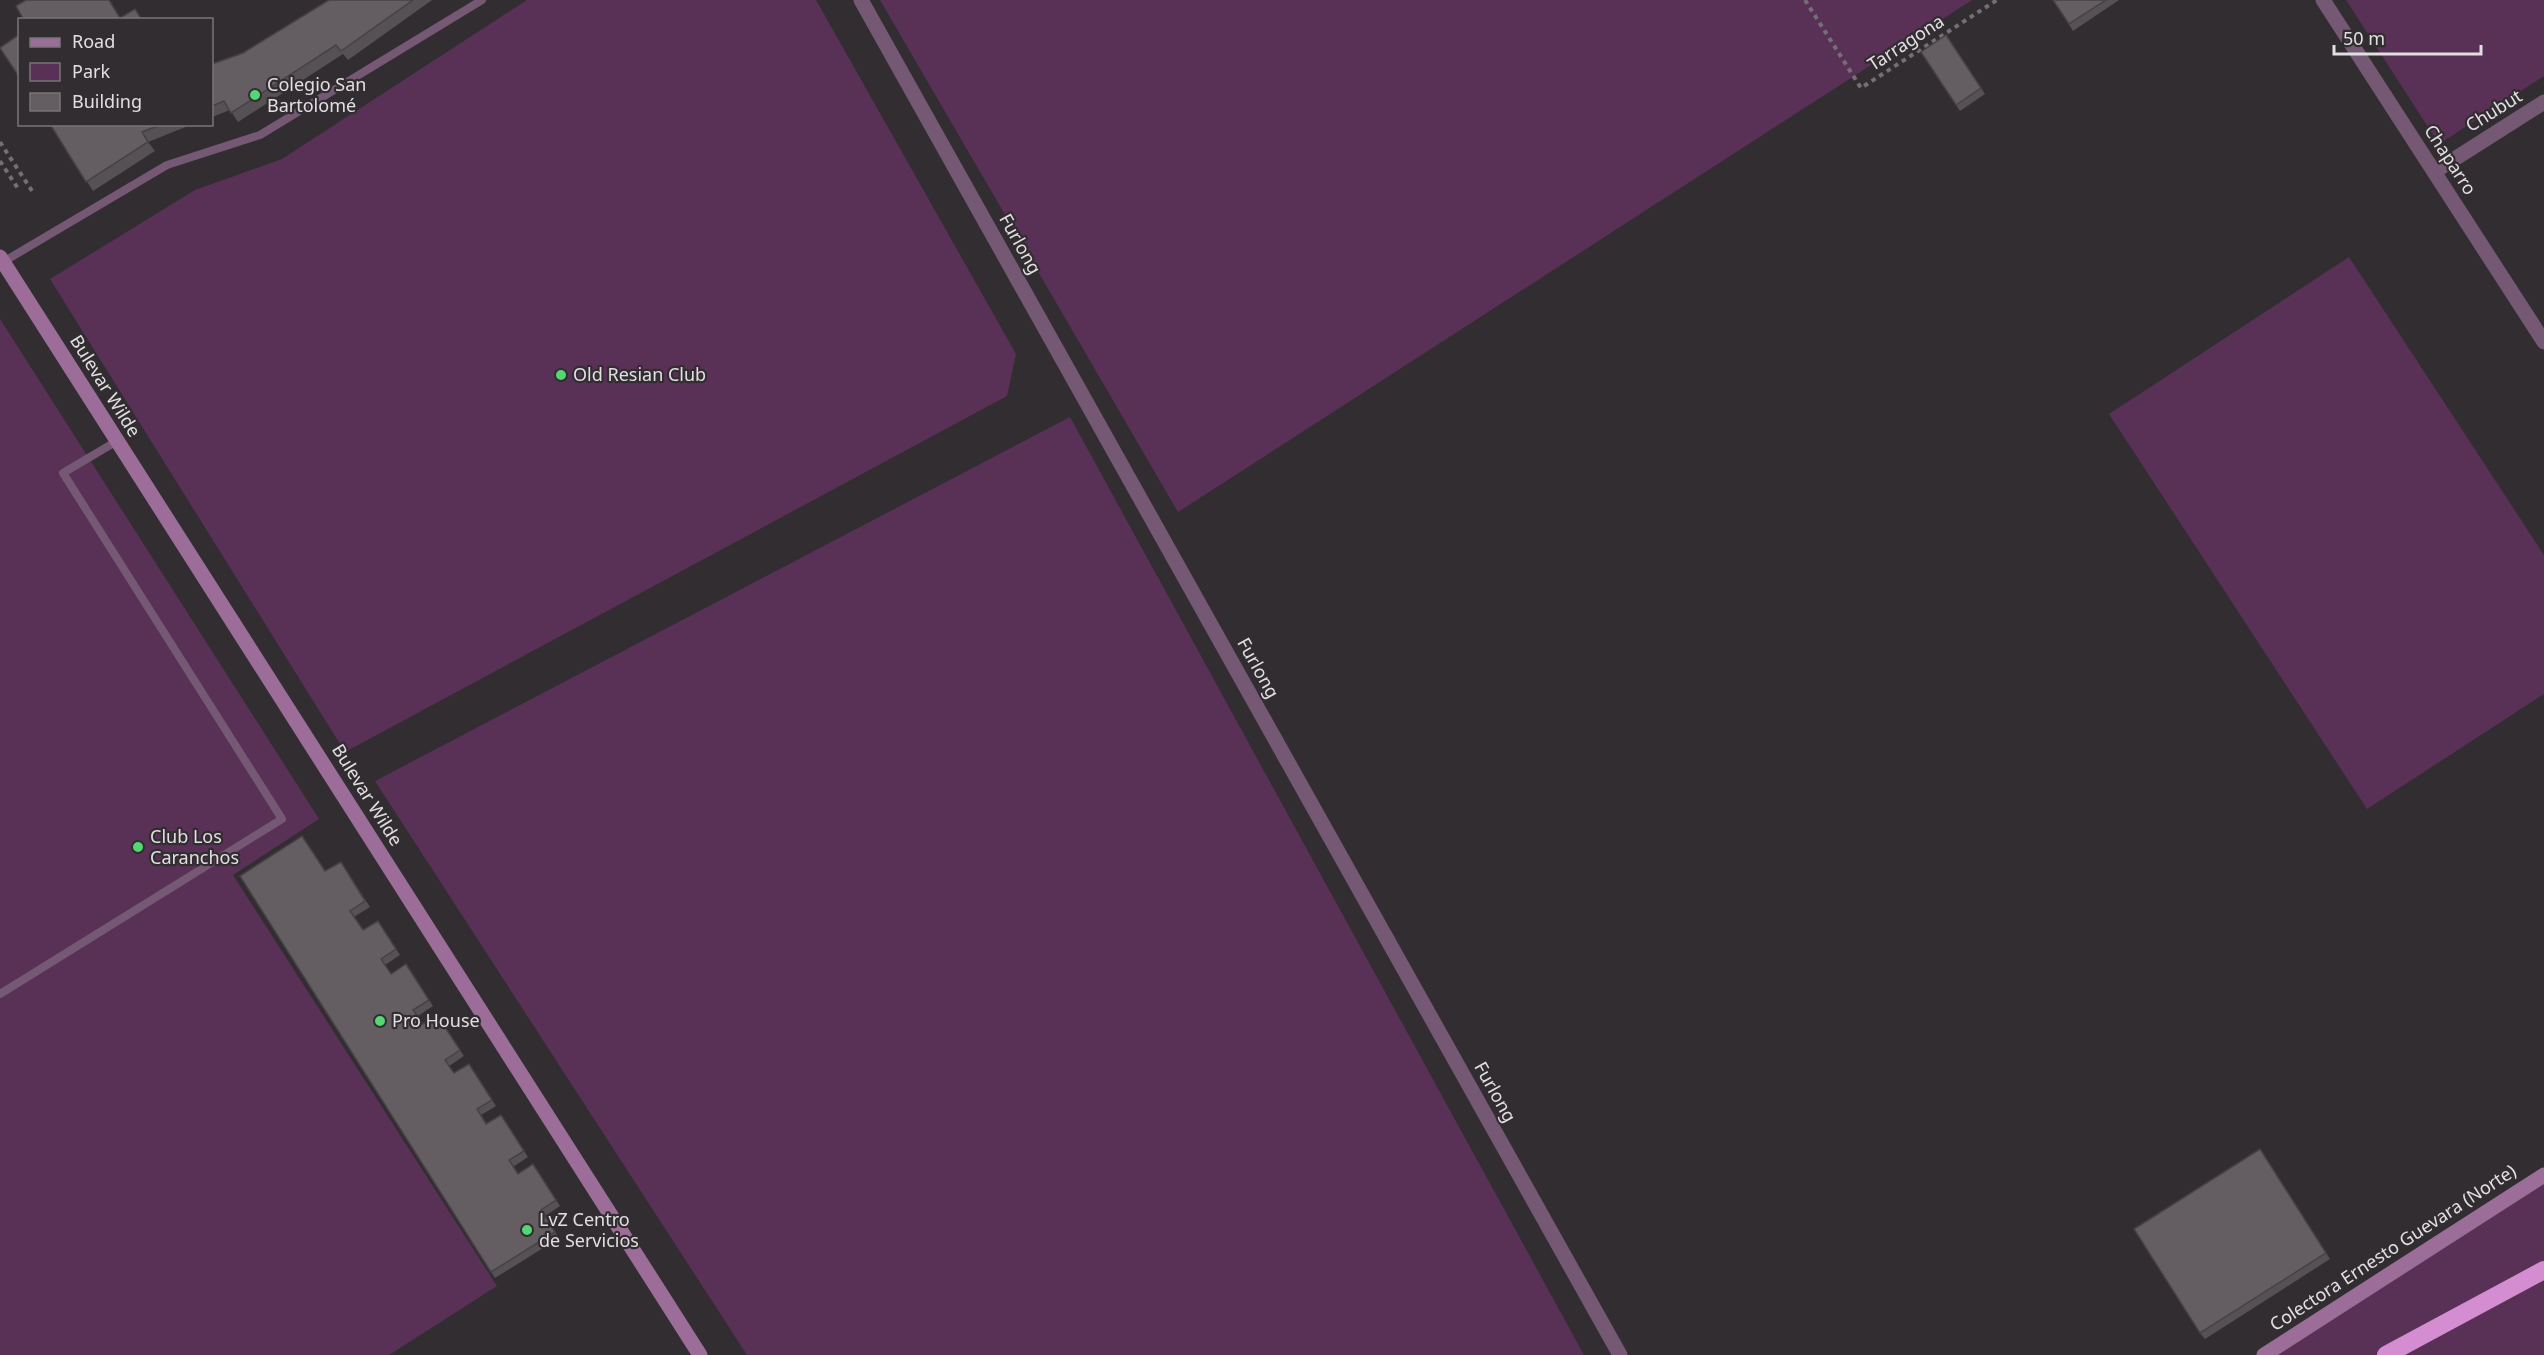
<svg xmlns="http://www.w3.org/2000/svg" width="2544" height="1355" font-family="'Noto Sans',sans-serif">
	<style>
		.green { fill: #593157 }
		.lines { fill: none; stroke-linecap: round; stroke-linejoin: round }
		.path { stroke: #746f73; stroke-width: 4; stroke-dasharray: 4.5 4.5; stroke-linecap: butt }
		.lane { stroke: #755873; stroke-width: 8 }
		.street { stroke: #755873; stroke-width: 15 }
		.secondary { stroke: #9c6d99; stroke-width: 15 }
		.highway { stroke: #d48dd1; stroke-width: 18 }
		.wall { fill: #565155 }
		.building { fill: #645e63; stroke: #464245; stroke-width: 1.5 }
		.poi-dot { fill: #54d672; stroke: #322d31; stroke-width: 2 }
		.labels { text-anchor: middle; stroke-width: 4.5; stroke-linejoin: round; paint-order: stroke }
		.street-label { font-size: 18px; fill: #e2dfe2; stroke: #322d31 }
		.poi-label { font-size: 18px; fill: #e2dfe2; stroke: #322d31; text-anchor: start }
	</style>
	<rect width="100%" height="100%" fill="#322d31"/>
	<path class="green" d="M527,0h289l200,354 -9,42 -662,356 -295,-473 145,-89 87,-31z
		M880,0h1092l-794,512z
		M2346,0h198v76l-105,68z
		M2349,257l195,298v139l-177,115 -258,-395z
		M0,319l319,500 -86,56 264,411 -108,69h-389z
		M1070,417l514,938h-837l-372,-574z
		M2544,1175v180h-280z"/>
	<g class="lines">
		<path class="path" d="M1805,0l56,88 136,-88
			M0,142l34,52
			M0,161l19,29"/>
		<path class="lane" d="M3,262l164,-97 93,-30 222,-135
			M0,994l282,-175 -219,-346 54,-32"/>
		<path class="street" d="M861,0l759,1355
			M2323,0l221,342
			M2434,172l110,-70"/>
		<path class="secondary" d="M0,257l700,1098
			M2264,1355l280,-180"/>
		<path class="highway" d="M2386,1355l158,-85"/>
	</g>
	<path class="wall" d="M329,0h103l-84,60 -5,-6 -105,68 -8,-12 -18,7v-53l31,-11z
		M2053,0h66l-46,31z
		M1946,35l39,59 -25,17 -39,-59z
		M50,124h143l-45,18 7,9 -62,40z
		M341,862l29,45 -16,10 9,13 15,-9 22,34 -15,10 6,9 15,-10 27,42 -15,10 5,8 14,-9 27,41 -15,10 5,7 15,-9 27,42 -15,9 6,9 14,-9 27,42 -15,10 5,6 15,-9 27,42 -15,10 14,22 -64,40 -4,-6 -165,-401z
		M2260,1149l70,110 -125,80 -5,-6z"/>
	<path class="building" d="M26,0h83l11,18 15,-9 7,11h-118l-8,-14z
		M329,0h84l-72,51 -5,-6 -105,68 -7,-12 -12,5v-42l31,-11z
		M2053,0h53l-37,24z
		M20,34v44l-20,-30z
		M1946,35l35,53 -25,17 -35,-53z
		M50,124h113l-21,8 6,10 -62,40z
		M302,836l23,35 16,-9 24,39 -15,10 13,19 15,-9 18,28 -15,10 10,15 15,-10 23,36 -16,10 10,14 14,-9 23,35 -15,10 9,13 15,-9 23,36 -15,9 9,15 15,-9 23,36 -15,9 9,14 15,-10 23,36 -15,10 14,22 -64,40 -251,-396z
		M2260,1149l66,104 -126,80 -66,-104z"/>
	<g class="poi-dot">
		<circle cx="255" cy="95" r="6"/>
		<circle cx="561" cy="375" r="6"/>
		<circle cx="138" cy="847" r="6"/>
		<circle cx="380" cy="1021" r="6"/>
		<circle cx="527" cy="1230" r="6"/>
	</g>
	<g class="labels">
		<g class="street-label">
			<text transform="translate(1906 43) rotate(-33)" y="6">Tarragona</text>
			<text transform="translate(2494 111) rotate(-32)" y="6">Chubut</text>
			<text transform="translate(2450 160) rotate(57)" y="6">Chaparro</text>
			<text transform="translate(1020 244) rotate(61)" y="6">Furlong</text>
			<text transform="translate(105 386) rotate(58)" y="6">Bulevar Wilde</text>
			<text transform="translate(1258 668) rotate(61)" y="6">Furlong</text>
			<text transform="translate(367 795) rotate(58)" y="6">Bulevar Wilde</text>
			<text transform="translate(1495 1092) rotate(61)" y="6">Furlong</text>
			<text transform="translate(2393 1248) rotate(-33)" y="6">Colectora Ernesto Guevara (Norte)</text>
		</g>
		<g class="poi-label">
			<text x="267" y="91">Colegio San<tspan x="267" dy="21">Bartolomé</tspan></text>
			<text x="573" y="381">Old Resian Club</text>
			<text x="150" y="843">Club Los<tspan x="150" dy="21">Caranchos</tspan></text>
			<text x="392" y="1027">Pro House</text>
			<text x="539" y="1226">LvZ Centro<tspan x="539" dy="21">de Servicios</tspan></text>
		</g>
	</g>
	<rect x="18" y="18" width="195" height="108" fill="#322d31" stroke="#787478" stroke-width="1.5"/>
	<rect x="30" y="38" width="30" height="9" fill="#9c6d99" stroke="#787478" stroke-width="1.5"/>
	<text x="72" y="48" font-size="18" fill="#e2dfe2">Road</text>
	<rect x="30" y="63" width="30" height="18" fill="#593157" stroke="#787478" stroke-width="1.5"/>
	<text x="72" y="78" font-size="18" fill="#e2dfe2">Park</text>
	<rect x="30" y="93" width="30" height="18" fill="#645e63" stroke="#787478" stroke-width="1.5"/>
	<text x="72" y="108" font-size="18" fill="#e2dfe2">Building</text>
	<path d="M2334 45v9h147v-9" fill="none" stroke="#e2dfe2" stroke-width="3"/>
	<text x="2343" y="45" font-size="18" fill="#e2dfe2" stroke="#322d31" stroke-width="4.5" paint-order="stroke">50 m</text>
</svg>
